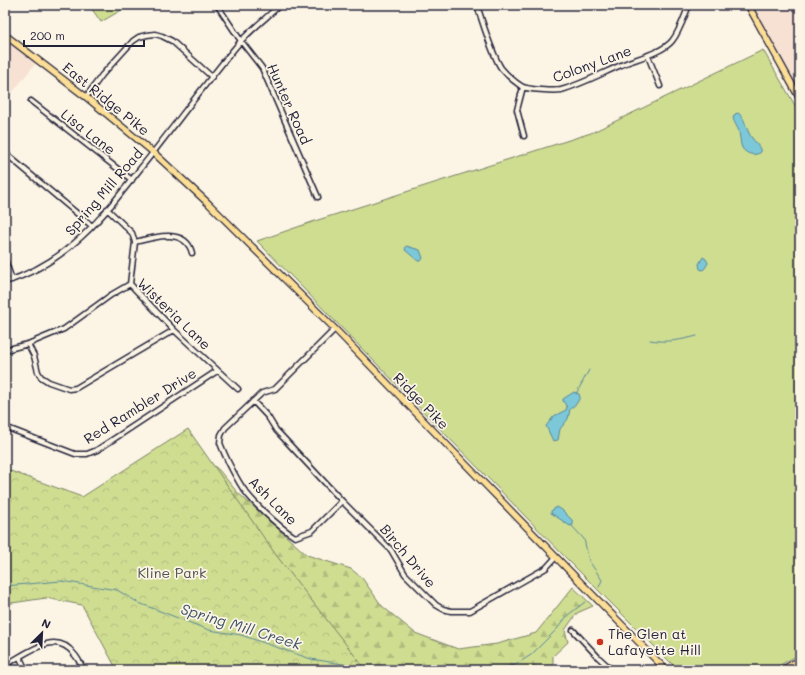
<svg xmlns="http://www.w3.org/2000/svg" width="805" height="675" font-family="Mali,sans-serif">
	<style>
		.built { fill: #f7e1d3 }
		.green { fill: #cfdd91; stroke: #788066 }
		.forest { fill: url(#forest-firs); stroke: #788066 }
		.park { fill: url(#park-crowns); stroke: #788066 }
		.water { fill: #7bc8d9; stroke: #57869a }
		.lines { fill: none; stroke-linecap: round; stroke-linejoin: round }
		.stream { stroke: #57869a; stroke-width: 1 }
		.minor-casing { stroke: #22223b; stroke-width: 7 }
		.major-casing { stroke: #22223b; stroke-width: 8 }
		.minor { stroke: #fcf5e5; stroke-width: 4 }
		.major { stroke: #fdde96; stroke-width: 5.5 }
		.poi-dot { fill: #c8321e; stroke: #fcf5e5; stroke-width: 1.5 }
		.labels { text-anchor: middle; stroke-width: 3.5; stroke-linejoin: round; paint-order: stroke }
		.street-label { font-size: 14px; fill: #22223b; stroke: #fcf5e5 }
		.park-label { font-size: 14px; fill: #4d5150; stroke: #fcf5e5 }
		.poi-label { font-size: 14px; fill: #22223b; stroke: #fcf5e5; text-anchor: start }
		.water-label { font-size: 15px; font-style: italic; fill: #3d546a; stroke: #fcf5e5 }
	</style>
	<defs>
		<pattern id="forest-firs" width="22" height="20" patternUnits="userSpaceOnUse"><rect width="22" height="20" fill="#cfdd91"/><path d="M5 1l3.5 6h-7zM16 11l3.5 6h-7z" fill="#b1bd7e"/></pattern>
		<pattern id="park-crowns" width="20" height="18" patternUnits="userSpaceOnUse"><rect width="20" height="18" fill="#cfdd91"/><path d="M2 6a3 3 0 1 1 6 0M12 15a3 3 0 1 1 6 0" fill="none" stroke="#b1bd7e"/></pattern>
	</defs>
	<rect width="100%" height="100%" fill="#fcf5e5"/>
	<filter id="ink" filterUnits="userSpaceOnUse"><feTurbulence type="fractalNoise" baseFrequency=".025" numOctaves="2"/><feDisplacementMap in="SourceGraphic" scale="8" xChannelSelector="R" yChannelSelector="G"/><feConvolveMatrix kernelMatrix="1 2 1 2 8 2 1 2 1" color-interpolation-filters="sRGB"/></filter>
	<g filter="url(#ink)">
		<path class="built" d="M748,5h52v94z
			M5,35l33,25 -33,42z"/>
		<path class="green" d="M89,5h41l-29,17z
			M763,50l37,64v540l-29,16h-93l-114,-114 -307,-315 61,-21 273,-87z"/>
		<path class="forest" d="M202,456l17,14 18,22 70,63 44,14 11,9 20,28 33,27 43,16 39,-5 39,-11 37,-46 20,19 -16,7 -12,17 3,12 -15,14v14h-432l-116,-195 77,26z"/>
		<path class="park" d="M188,429l88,126 90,115h-249l-35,-65 -36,-7 -41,6v-135l77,28z"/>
		<path class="water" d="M738,113c7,4 7,13 11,20 3,7 10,11 12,19 -6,5 -18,2 -20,-7 -1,-4 -1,-9 -2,-13 -1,-5 -5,-9 -6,-14l2,-4z
			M406,246l14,4 3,8 -2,3h-3l-13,-11z
			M703,257l3,2 2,4 -3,5 -2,2 -3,-1 -1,-5z
			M574,392l5,2 1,3 -3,6 -7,6 -2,10 -8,10 -2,11 -5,1 -7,-15 8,-10 12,-6 1,-3 -4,-6v-2z
			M557,507l5,3 11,11v4l-3,1 -19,-13v-2z"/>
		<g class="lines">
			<path class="stream" d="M650,340c16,3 31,0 47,-4
				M576,394l13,-24
				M571,525l13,14 5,22 13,19 -3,7
				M5,586l56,-5 56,9 22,13 70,27 32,5 70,24 32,5 12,6
				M488,670l27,-5 16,-10 26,-26 11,-14 17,-13"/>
			<defs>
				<path id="minor" d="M217,5l24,36 21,27 56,129
					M477,5c5,16 15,49 24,63 5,6 14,14 20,18 6,4 33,5 40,4 22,-6 43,-18 65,-27 13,-5 37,-11 46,-22 8,-10 12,-24 17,-36
					M648,56l12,30
					M523,87l-6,23 7,26
					M86,97l16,-22 31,-34 6,-4 8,-2 8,-1 7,2 10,5 40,36
					M31,101l101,79
					M5,153l87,73
					M107,209l25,24 3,9 -5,42
					M135,242c18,-5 51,-15 57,11
					M5,260l7,20
					M5,282c62,-19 97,-64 135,-113 34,-42 65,-86 100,-127 12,-13 27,-25 40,-37
					M130,284l44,46 64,59
					M335,329l-60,60 -13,4 -37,35 -4,7 -1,8c5,13 12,27 19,39 9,17 40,45 56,55l17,-6 30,-30
					M28,344l6,12 4,16 3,5 8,5 20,7 7,-1 98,-58
					M5,350l23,-6 36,-15 47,-34 19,-11
					M253,401l15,16 8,13 66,71 49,49 14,24 31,31 7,4 8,2h19l76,-43 10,-11
					M5,427l70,27h12l10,-4 120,-79
					M573,630l25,27 14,13
					M20,658l6,12
					M5,665c20,-10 50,-37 69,-11 4,4 7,11 10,16"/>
				<path id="major" d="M748,5l52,94
					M5,35l81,62 68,56 55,51 126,125 141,146 190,195
					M782,670l18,-10"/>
			</defs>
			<use href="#minor" class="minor-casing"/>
			<use href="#major" class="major-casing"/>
			<use href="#minor" class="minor"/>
			<use href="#major" class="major"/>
		</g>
	</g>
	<circle class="poi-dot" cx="600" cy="642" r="4"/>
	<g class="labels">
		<g class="street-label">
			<text transform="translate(592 64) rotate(-20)" y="5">Colony Lane</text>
			<text transform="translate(106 99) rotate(39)" y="5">East Ridge Pike</text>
			<text transform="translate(289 104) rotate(66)" y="5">Hunter Road</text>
			<text transform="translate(88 132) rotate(38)" y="5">Lisa Lane</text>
			<text transform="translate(104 192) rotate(-49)" y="5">Spring Mill Road</text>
			<text transform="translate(174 314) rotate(44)" y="5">Wisteria Lane</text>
			<text transform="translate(421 401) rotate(46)" y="5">Ridge Pike</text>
			<text transform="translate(140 406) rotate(-32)" y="5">Red Rambler Drive</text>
			<text transform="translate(273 501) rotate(45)" y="5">Ash Lane</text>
			<text transform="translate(408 556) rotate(50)" y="5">Birch Drive</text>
		</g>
		<g class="park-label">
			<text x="172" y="578">Kline Park</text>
		</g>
		<g class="poi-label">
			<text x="608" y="639">The Glen at<tspan x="608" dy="16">Lafayette Hill</tspan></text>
		</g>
		<g class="water-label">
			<text transform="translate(241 627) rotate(17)" y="5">Spring Mill Creek</text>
		</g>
	</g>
	<rect width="805" height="675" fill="none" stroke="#fcf5e5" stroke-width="20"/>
	<rect x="10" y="10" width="785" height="655" fill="none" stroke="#22223b" stroke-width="1.5" filter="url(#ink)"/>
	<g transform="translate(42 633) rotate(24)" stroke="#fcf5e5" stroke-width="3" paint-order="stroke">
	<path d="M0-3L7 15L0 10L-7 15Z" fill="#22223b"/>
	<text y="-6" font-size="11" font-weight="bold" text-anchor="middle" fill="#22223b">N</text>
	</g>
	<path d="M24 40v6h120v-6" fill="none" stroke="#22223b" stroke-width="2"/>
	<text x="30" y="40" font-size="12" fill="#22223b" stroke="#fcf5e5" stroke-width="3" paint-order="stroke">200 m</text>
</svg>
